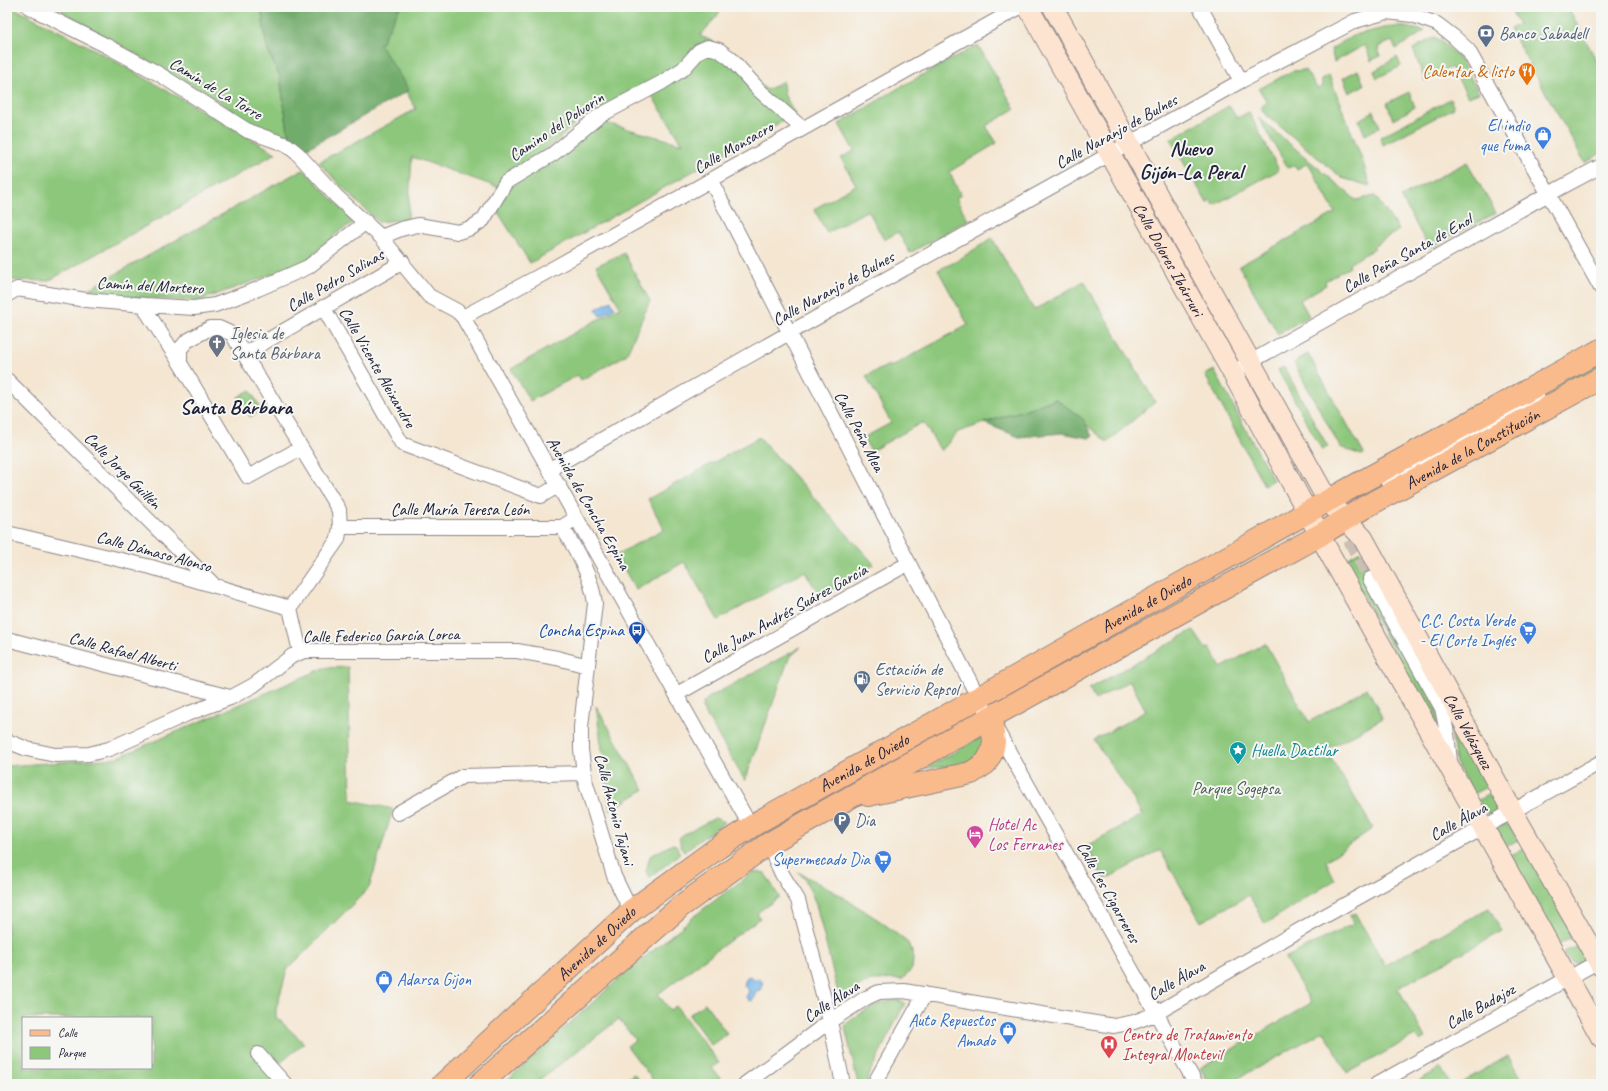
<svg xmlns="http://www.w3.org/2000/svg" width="1608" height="1091" font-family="Caveat,sans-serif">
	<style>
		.green { fill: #8dc77c; stroke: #58745c; fill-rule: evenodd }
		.forest { fill: #72ac6c; stroke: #4a6754 }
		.water { fill: #73b4e8; stroke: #4a6b92 }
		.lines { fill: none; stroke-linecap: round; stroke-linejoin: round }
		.street-tunnel { stroke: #cabfb3; stroke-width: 14; stroke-dasharray: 14 7; stroke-linecap: butt }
		.street-casing { stroke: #8b8486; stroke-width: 16 }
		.secondary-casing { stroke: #8b8486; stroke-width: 22 }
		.primary-casing { stroke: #8b8486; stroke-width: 24 }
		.street { stroke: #fff; stroke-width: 14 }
		.secondary { stroke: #fde4d1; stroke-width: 20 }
		.primary { stroke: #fabb8c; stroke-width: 22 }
		.labels { text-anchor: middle; stroke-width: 4; stroke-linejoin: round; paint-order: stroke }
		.service-label { font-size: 17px; fill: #4e5e75; stroke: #f6f6f2; text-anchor: start }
		.food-label { font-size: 17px; fill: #c56008; stroke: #f6f6f2; text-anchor: end }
		.street-label { font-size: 17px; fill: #22223b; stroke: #f6f6f2 }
		.shop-label { font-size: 17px; fill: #366cbe; stroke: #f6f6f2; text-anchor: end }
		.worship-label { font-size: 17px; fill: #5b616d; stroke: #f6f6f2; text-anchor: start }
		.transit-label { font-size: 17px; fill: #164399; stroke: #f6f6f2; text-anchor: end }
		.culture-label { font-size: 17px; fill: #0d838f; stroke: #f6f6f2; text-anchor: start }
		.park-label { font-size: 17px; fill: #475c52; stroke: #f6f6f2 }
		.hotel-label { font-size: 17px; fill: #b23c85; stroke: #f6f6f2; text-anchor: start }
		.health-label { font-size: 17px; fill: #be3a42; stroke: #f6f6f2; text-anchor: start }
		.district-label { font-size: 21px; font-weight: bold; fill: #22223b; stroke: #f6f6f2 }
	</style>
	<rect width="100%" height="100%" fill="#f6f6f2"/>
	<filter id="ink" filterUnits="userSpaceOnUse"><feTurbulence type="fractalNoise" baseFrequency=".025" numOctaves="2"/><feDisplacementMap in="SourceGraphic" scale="8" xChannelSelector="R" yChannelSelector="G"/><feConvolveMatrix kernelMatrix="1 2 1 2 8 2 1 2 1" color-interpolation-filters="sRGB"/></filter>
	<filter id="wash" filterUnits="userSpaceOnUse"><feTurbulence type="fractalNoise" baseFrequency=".012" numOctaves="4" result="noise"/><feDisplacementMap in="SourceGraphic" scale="16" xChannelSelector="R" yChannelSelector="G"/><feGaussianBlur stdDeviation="0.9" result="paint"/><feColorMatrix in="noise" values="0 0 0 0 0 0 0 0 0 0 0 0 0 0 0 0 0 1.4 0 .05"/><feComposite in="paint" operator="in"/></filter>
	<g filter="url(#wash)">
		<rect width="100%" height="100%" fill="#f4e6d1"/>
		<path class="green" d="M7,7h5l82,42 182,104 -228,128 -41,-1z
			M56,7h205l6,42 13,28 9,61 -33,-12 -43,-28 -130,-74z
			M400,7h322l-5,9 -17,20 12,5 55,49 16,-9 1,13 11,20 -265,149 -34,-54 17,-27 89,-60 81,22 -35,-54 -53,22 -10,1 -24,24 -61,51 -88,-31 -4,62 -30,3 -41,-40 -18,-20 97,-53 -36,-64z
			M1512,7h56l33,62v84l-16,10 -75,-134 9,-5 -10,-16z
			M1389,27h16l20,4 -29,18 -4,-8 -14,6 2,9 -9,5 -6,-16 -31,17 -3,-13 23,-14z
			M1435,37c24,16 30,30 44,56l-11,4 -17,-30 -26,14 -12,-32z
			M978,45l37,64 -29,17 11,17 -48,29 12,23 -5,3 12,22 -58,33 -12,-21 -14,8 -16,-30 -41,23 -13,-24 42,-24 -15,-27 13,-7 -15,-27 63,-38z
			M1397,57l4,9 -24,12 -3,-7z
			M1305,70l13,19 5,-3 -2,-6 8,-5 33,84 8,27 -28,-8 -78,-65 -3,-6 6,-5 -8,-13 33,-18z
			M1358,70l6,15 -15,8 -6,-15z
			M1409,92l6,15 -22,13 -6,-17z
			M1450,99l4,9 -71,37 -3,-8z
			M1229,106l8,12 12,-6 30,58 -65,35 -4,-5 -3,3 -37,-64z
			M1374,111l6,16 -15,8 -6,-15z
			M1258,117l98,83 19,-4 24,34 -26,16 2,2 -26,16 1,3 -25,14 1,4 -26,15 9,16 -31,18 -39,-68 96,-53 -27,-50 -11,6 -2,-4 -7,3z
			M1467,162l29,51 -67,35 -28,-51z
			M304,170l51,52 -14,8 -37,33 -106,38 -94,-5 -15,-7 207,-116z
			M992,238l42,72 50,-29 71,121 -48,40 -51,-43 -98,33 -17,19 -18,-29 -52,29 -8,-13 28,-15 -25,-47 23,-11 1,2 78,-42 -30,-55 17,-8z
			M624,253l26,48 -24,54 -45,25 -3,-5 -48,26 -19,-32 109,-62 -24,-41z
			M1307,354h1l56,100 -3,1 -21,-8 -46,-84z
			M1594,361l5,8 -64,34 40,-32z
			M1284,367l44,80 -6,3 -44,-80z
			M1214,370l59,110 -9,5 -59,-110z
			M250,390l12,20 -12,7 -12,-20z
			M759,437l115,127 -22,15 -32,18 -15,-26 -87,49 -34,-58 -48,28 -20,-35 48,-26 -16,-30z
			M1360,551l76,156 5,29 -98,-175z
			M1193,630l13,19 4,-2 11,21 44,-25 44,79 58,-34 16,30 -57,32 47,78 -47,33 9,19 -70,44 -16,-29 -48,27 -41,-72 -56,30 -18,-34 56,-31 -12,-22 -36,-53 52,-29 -16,-30 -35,19 -6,-11z
			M801,647l-12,11 -44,123 -43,-73 1,-5 5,-5z
			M348,667l3,133 42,9 -24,79 -82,82 -11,39v8l28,26 -26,22 18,19h-289v-318l109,-8 208,-90zM23,1018h128v50h-128z
			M1447,705l43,80 -17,9 -17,-31z
			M596,706l48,84 -34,20z
			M983,736c3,33 -34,30 -57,32z
			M1493,792l7,13 -4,8 -9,1 -9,-14z
			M715,818l10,4 -41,29 -3,-4 -2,-9 5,-4z
			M1504,824l5,1 11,14 -17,9 -7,-16 2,-5z
			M673,844l3,1 4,9 -31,24 -3,-7 4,-15z
			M1526,848l49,88 -17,9 -50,-89z
			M753,872h8l4,1 14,24 -22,16 3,5 -102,76 12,16 6,-4 43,57 -7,5 12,15 -68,1 -29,-38 8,-6 -16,-21 -85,65h-31l120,-109 79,-65z
			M798,872l40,22 45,29 25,20 4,8 1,9 -1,9 -9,10 -25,1 -10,2 -24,13 -6,-2 -22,-89 -11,-25z
			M1489,908l13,23 -104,57 27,50 -6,3 -4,-5 -68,37 -23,-42 -96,53h-18l-10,-16 111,-65 -26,-45 68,-34 -3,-9 5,-2 30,52z
			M1579,945c3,6 6,10 3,17 -11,3 -13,-1 -19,-10z
			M898,1000l7,3 -37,73v8h-10l-13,-57 2,-4c16,-11 31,-22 51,-23z
			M705,1003l22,31 -16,11 -22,-30z
			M1508,1056l16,28h-65z
			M1441,1068l9,16h-38z
			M634,1074l8,10h-22z"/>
		<path class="forest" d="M261,7h139l-20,38 29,45 -103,59 -17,-11 -9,-61 -13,-28z
			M1056,399l27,20 9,17 -3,2 -27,-5 -43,4 -35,-14z"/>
		<path class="water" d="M611,301l4,7 -15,8 -4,-7z
			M750,976l5,3 4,-1c5,4 4,8 0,13l-5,1 2,4 -4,5 -4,-1 -2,-3 3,-6 -5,-5 2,-8z"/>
	</g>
	<g filter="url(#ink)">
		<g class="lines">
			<path class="street-tunnel" d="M1346,520l-1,10 25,49"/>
			<defs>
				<path id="street" d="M29,7l78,39 52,28 89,57 39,14 11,9 38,42 45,41 48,59 28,15 6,6 288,510
					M1200,7l41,74
					M711,181l267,516 218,387
					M381,237l20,-8 17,-4 40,7 13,-4 12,-8 23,-38 47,-28 46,-38 62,-33 22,-14 16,-18 9,-4 11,3 11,8 30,33 42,37
					M7,295l10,-6 69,11 59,5 49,3 21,-3 43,-16 50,-22 58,-45
					M323,307l79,137 139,52 18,-11
					M147,312l33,51
					M463,317l80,-43 477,-267
					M244,354l159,-92
					M1243,366l291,-164 67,-36
					M7,380l205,203
					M550,469l239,-136 452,-252 114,-60 32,-9 25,3 25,9 17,13 14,13 133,238
					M1388,482l120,-67 29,-19
					M340,527h222l8,-5
					M562,527c15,24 29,48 33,76l-14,124v23l4,30 29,96 17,35
					M7,533l144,34 139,41
					M1370,579l72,129 5,25 3,29
					M7,639l223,58
					M300,652l-10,-44 48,-69 2,-12 -1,-17 -95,-156 -12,-20 -13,-6h-9l-23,13 -7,8v14l68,114 53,-29
					M677,694l232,-131
					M7,741l20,8 28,6 34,-1 20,-5 78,-35 43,-16 24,-13 38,-29 12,-5h213l40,7 31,8
					M398,813l65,-37 121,-3
					M768,844l14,30 16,26 32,121 13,63
					M258,1054l27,30
					M745,1084l85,-63 36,-23 13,-6 25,-1 210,35 20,-4 21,-8 150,-87 296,-165
					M874,1084l51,-90
					M1377,1084l224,-124"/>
				<g id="secondary">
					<path id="s1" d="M1028,7l204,365 99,184 270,481"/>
					<path id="s2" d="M1053,7l275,494 35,37 150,274 88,154"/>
				</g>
				<g id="primary">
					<path d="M868,795l103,-22 15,-10 6,-11 2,-10 -3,-25"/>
					<path id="s3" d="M443,1084l188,-173 88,-64 41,-26 594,-335 247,-136"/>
					<path id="s4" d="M480,1084l201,-178 87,-62 223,-127 329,-182 45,-28 236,-129"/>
				</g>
			</defs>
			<use href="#street" class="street-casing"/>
			<use href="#secondary" class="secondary-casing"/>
			<use href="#primary" class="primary-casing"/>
			<use href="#street" class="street"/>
			<use href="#secondary" class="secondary"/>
			<use href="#primary" class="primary"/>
		</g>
	</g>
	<defs>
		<symbol id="bank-pin" viewBox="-11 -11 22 30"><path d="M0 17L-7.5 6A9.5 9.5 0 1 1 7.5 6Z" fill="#5c6f8a" stroke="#f6f6f2"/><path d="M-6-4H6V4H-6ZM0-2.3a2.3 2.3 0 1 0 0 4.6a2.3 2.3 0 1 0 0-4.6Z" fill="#fff"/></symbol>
		<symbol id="restaurant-pin" viewBox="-11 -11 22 30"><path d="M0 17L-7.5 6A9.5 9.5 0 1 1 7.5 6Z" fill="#e8710a" stroke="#f6f6f2"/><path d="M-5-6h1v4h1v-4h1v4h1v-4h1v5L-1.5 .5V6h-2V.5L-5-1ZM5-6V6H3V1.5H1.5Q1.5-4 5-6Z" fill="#fff"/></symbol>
		<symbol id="shop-pin" viewBox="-11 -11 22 30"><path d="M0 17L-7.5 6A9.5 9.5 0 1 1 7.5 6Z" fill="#3f7fe0" stroke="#f6f6f2"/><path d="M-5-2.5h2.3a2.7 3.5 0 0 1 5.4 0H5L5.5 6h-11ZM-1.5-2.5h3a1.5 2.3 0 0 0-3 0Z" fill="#fff"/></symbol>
		<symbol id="church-pin" viewBox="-11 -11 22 30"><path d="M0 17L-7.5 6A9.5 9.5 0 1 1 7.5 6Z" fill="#6b7280" stroke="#f6f6f2"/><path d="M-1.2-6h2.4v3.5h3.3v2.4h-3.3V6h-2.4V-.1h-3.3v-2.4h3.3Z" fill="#fff"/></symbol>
		<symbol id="bus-pin" viewBox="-11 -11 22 30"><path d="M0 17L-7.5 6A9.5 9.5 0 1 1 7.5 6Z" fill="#1a4fb4" stroke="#f6f6f2"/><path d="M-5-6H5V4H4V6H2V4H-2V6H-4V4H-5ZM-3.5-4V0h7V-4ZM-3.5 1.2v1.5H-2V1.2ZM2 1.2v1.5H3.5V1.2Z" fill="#fff"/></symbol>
		<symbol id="supermarket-pin" viewBox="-11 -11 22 30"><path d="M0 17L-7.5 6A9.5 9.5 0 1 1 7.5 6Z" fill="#3f7fe0" stroke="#f6f6f2"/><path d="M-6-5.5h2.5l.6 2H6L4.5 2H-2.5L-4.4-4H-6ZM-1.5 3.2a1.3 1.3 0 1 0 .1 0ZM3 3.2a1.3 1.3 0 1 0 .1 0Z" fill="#fff"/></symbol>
		<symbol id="fuel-pin" viewBox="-11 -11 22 30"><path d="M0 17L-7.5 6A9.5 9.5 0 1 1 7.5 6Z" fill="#5c6f8a" stroke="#f6f6f2"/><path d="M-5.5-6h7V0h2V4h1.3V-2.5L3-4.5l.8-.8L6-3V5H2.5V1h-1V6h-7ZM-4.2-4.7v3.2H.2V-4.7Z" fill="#fff"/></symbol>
		<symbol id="sight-pin" viewBox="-11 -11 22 30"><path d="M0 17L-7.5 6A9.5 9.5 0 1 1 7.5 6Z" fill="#0f9aa8" stroke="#f6f6f2"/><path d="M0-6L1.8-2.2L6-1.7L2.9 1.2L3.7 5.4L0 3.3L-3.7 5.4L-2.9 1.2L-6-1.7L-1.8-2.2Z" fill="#fff"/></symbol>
		<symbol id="parking-pin" viewBox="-11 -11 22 30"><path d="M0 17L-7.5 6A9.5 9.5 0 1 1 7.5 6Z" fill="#5c6f8a" stroke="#f6f6f2"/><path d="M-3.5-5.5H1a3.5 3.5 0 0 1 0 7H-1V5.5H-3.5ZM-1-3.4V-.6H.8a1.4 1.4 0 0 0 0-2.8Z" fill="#fff"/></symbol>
		<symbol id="hotel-pin" viewBox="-11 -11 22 30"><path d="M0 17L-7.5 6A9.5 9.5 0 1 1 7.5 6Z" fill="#d1479c" stroke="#f6f6f2"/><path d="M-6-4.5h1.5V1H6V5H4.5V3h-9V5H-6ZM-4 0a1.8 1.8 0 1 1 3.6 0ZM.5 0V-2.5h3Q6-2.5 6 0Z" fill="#fff"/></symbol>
		<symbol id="hospital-pin" viewBox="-11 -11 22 30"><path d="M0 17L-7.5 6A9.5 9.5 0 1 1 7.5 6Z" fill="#e0444e" stroke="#f6f6f2"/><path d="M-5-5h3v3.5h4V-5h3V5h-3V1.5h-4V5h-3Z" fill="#fff"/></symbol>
	</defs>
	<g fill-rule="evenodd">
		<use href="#bank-pin" x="1476" y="23" width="20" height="27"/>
		<use href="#restaurant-pin" x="1517" y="61" width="20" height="27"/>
		<use href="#shop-pin" x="1533" y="125" width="20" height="27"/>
		<use href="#church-pin" x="207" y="333" width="20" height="27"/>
		<use href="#bus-pin" x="627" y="620" width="20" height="27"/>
		<use href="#supermarket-pin" x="1518" y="620" width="20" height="27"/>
		<use href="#fuel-pin" x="852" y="669" width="20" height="27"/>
		<use href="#sight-pin" x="1228" y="740" width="20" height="27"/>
		<use href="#parking-pin" x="832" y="810" width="20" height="27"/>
		<use href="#hotel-pin" x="965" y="824" width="20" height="27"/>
		<use href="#supermarket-pin" x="873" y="849" width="20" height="27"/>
		<use href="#shop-pin" x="374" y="969" width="20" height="27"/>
		<use href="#shop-pin" x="998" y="1020" width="20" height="27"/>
		<use href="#hospital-pin" x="1099" y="1034" width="20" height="27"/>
	</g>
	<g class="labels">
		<g class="service-label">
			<text x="1499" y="39">Banco Sabadell</text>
			<text x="875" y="675">Estación de<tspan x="875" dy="20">Servicio Repsol</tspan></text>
			<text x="855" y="826">Dia</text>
		</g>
		<g class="food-label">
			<text x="1514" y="77">Calentar &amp; listo</text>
		</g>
		<g class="street-label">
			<text transform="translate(216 88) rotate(31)" y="6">Camín de La Torre</text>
			<text transform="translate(556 126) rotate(-34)" y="6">Camino del Polvorin</text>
			<text transform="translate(1116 131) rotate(-29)" y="6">Calle Naranjo de Bulnes</text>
			<text transform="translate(733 147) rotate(-30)" y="6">Calle Monsacro</text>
			<text transform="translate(1407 253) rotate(-29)" y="6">Calle Peña Santa de Enol</text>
			<text dy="6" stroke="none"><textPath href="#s1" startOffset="289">Calle Dolores Ibárruri</textPath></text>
			<text transform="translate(335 280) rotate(-30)" y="6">Calle Pedro Salinas</text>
			<text transform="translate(150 285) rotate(3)" y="6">Camín del Mortero</text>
			<text transform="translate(833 288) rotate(-29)" y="6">Calle Naranjo de Bulnes</text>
			<text transform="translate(378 367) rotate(60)" y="6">Calle Vicente Aleixandre</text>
			<text transform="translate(860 431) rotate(62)" y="6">Calle Peña Mea</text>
			<text dy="6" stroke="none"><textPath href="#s4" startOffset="1183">Avenida de la Constitución</textPath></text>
			<text transform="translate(123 470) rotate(45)" y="6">Calle Jorge Guillén</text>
			<text transform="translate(589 503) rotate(60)" y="6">Avenida de Concha Espina</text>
			<text x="460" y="515">Calle María Teresa León</text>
			<text transform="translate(154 551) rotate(15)" y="6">Calle Dámaso Alonso</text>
			<text dy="6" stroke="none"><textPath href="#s3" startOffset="856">Avenida de Oviedo</textPath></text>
			<text transform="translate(784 613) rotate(-29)" y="6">Calle Juan Andrés Suárez García</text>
			<text transform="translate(381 635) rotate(-1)" y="6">Calle Federico García Lorca</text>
			<text transform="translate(123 651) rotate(15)" y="6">Calle Rafael Alberti</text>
			<text dy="6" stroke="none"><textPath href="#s2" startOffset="836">Calle Velázquez</textPath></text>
			<text dy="6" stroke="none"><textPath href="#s3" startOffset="532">Avenida de Oviedo</textPath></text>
			<text transform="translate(615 809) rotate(75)" y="6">Calle Antonio Tajani</text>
			<text transform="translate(1458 821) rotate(-29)" y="6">Calle Álava</text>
			<text transform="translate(1109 892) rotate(61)" y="6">Calle Les Cigarreres</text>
			<text dy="6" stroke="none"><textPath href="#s3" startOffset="208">Avenida de Oviedo</textPath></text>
			<text transform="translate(1176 980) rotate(-30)" y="6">Calle Álava</text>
			<text transform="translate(831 1001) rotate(-33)" y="6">Calle Álava</text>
			<text transform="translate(1480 1006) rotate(-29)" y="6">Calle Badajoz</text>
		</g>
		<g class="shop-label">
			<text x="1530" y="131">El indio<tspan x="1530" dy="20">que fuma</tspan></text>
			<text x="1515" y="626">C.C. Costa Verde<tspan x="1515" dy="20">- El Corte Inglés</tspan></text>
			<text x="870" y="865">Supermecado Dia</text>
			<text x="397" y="985" text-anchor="start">Adarsa Gijon</text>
			<text x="995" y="1026">Auto Repuestos<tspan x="995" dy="20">Amado</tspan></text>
		</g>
		<g class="worship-label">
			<text x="230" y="339">Iglesia de<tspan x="230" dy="20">Santa Bárbara</tspan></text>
		</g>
		<g class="transit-label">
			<text x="624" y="636">Concha Espina</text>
		</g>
		<g class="culture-label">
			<text x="1251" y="756">Huella Dactilar</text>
		</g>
		<g class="park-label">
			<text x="1236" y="794">Parque Sogepsa</text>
		</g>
		<g class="hotel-label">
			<text x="988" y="830">Hotel Ac<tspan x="988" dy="20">Los Ferranes</tspan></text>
		</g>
		<g class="health-label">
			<text x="1122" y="1040">Centro de Tratamiento<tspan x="1122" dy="20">Integral Montevil</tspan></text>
		</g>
		<g class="district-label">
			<text x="1191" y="155">Nuevo<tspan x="1191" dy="24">Gijón-La Peral</tspan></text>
			<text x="236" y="414">Santa Bárbara</text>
		</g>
	</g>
	<rect width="1608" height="1091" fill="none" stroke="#f6f6f2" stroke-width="24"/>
	<rect x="22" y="1017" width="130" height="52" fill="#f6f6f2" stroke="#a1a1a9"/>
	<rect x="30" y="1030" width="20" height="6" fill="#fabb8c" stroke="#a1a1a9"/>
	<text x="58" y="1037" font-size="12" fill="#22223b">Calle</text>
	<rect x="30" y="1047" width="20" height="12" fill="#8dc77c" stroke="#a1a1a9"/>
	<text x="58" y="1057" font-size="12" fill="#22223b">Parque</text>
</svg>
